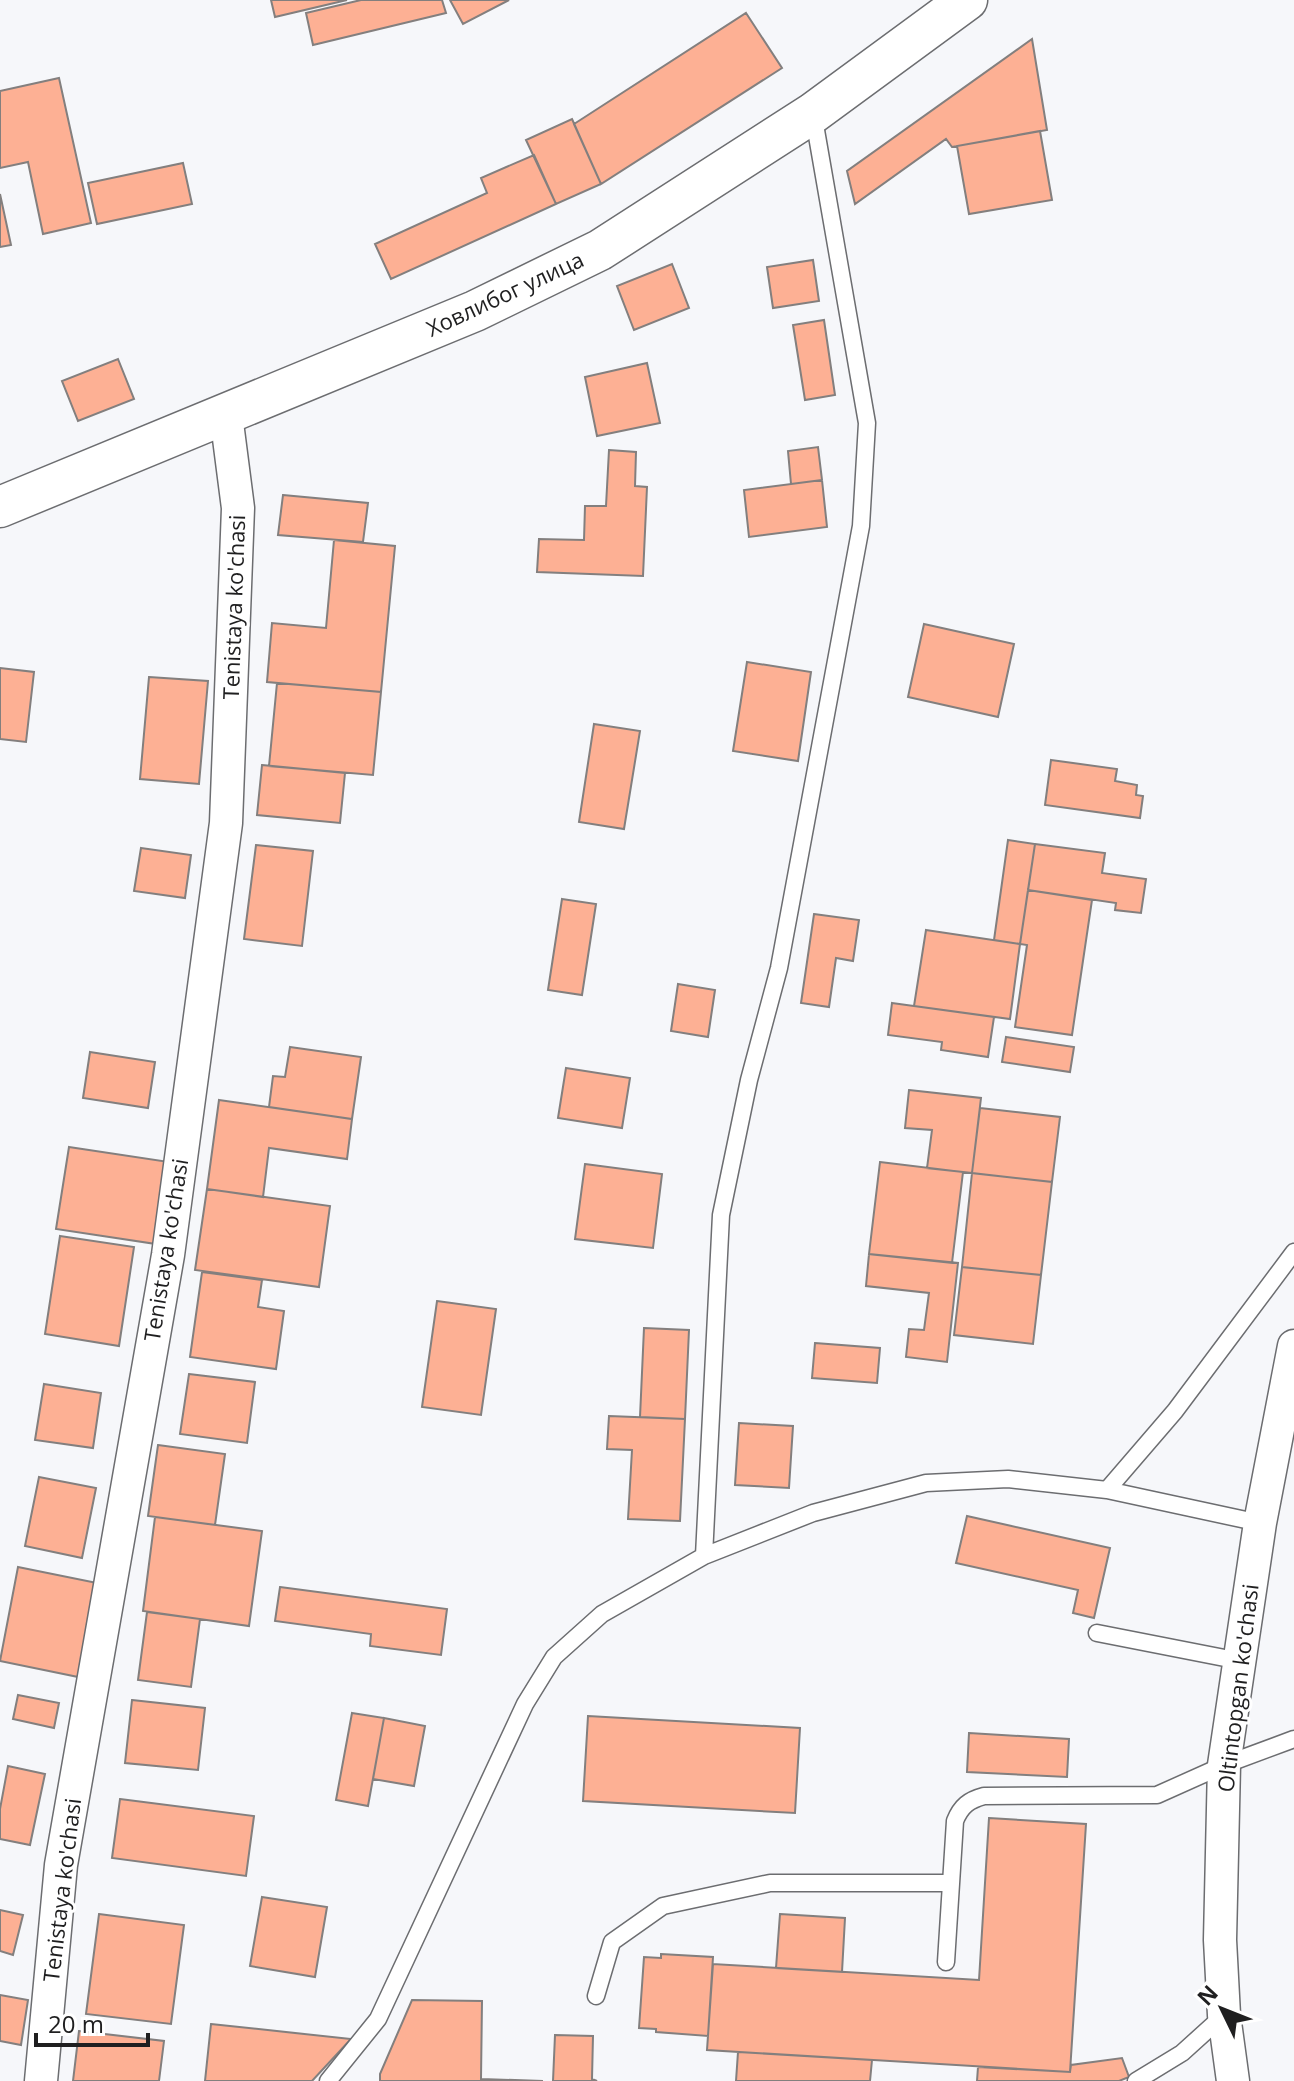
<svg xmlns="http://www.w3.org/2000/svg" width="1294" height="2081" font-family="'Open Sans',sans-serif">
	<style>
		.building { fill: #fdb094; stroke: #837f7e; stroke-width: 2 }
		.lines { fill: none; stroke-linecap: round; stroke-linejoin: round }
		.service-casing { stroke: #6c6d70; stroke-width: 19 }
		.minor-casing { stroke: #6c6d70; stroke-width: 35 }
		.tertiary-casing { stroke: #6c6d70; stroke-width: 43 }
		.service { stroke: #fff; stroke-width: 16 }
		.minor { stroke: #fff; stroke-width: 32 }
		.tertiary { stroke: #fff; stroke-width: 40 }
		.labels { text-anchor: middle; stroke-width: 6; stroke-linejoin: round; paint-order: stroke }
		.street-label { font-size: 22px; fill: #1f1f20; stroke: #fff }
	</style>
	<rect width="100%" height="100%" fill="#f6f7fa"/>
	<path class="building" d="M271,0h76l-72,17z
		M361,0h81l4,13 -133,32 -7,-32z
		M450,0h59l-46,24z
		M746,13l36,55 -181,116 -27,-60z
		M1032,39l15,91 -95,17 -6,-8 -91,65 -8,-33z
		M59,78l32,145 -48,11 -15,-72 -28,6v-77z
		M572,119l29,65 -45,20 -30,-64z
		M1040,131l12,69 -83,14 -12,-68z
		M534,155l22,49 -165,75 -16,-35 112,-51 -6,-15z
		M183,163l9,41 -95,20 -9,-41z
		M0,194l11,51 -11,2z
		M813,260l6,41 -46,7 -6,-41z
		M672,264l17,44 -55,22 -17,-44z
		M824,320l11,75 -30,5 -12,-75z
		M118,359l16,40 -56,22 -16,-40z
		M647,363l13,60 -63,13 -12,-59z
		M818,447l4,33 -31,4 -3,-33z
		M609,450l27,2 -1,34 12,1 -4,89 -106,-4 2,-33 45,1 1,-34h21z
		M822,480l5,47 -78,10 -5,-47z
		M283,495l85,8 -5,39 -85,-7z
		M334,540l61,6 -14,146 -114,-10 5,-59 54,5z
		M924,624l90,20 -16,73 -90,-20z
		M747,662l64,10 -13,89 -65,-10z
		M0,668l34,4 -8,70 -26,-3z
		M149,677l59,4 -9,103 -59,-5z
		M277,683l104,9 -8,83 -104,-9z
		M594,724l46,7 -16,98 -45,-7z
		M1051,760l66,9 -2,12 22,4 -1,10 7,1 -3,22 -95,-13z
		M262,765l83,8 -5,50 -83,-8z
		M1008,840l27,4 -15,100 -26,-4z
		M1035,844l70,9 -3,20 44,6 -5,34 -26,-3 1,-7 -88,-13z
		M256,845l57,6 -11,95 -58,-7z
		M141,848l50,7 -6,43 -51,-7z
		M1028,890l64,10 -20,135 -57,-8 12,-82 -7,-1z
		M562,899l34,5 -14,91 -34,-5z
		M814,914l45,6 -6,41 -17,-3 -7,49 -28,-4z
		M926,930l94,14 -10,75 -96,-13z
		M678,984l37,6 -7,47 -37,-6z
		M892,1003l102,14 -6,40 -47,-7 1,-8 -54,-7z
		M1006,1037l68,10 -4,25 -68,-10z
		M290,1047l71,10 -9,62 -83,-12 4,-31 12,1z
		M90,1052l65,10 -7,46 -65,-10z
		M566,1068l64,10 -8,50 -64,-10z
		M909,1090l72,8 -9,75 -45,-5 5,-38 -27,-2z
		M219,1100l133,19 -5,40 -78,-11 -6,49 -56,-8z
		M980,1108l80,9 -8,65 -80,-9z
		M69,1147l100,15 -13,82 -100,-15z
		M880,1162l83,10 -11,91 -83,-9z
		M585,1164l77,10 -9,74 -78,-9z
		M972,1173l80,9 -11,93 -79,-8z
		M207,1189l123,17 -11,81 -124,-17z
		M60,1236l74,11 -15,99 -74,-12z
		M869,1254l89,9 -11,99 -41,-5 3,-28 15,1 5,-37 -63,-7z
		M962,1267l79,8 -8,69 -79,-9z
		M202,1272l60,8 -4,27 26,4 -8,58 -86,-12z
		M437,1301l59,8 -15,106 -59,-8z
		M644,1328l45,2 -4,89 -45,-2z
		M815,1343l65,5 -3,35 -65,-5z
		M189,1374l66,8 -8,61 -67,-9z
		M44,1384l57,9 -8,55 -58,-8z
		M609,1416l76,3 -5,102 -52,-2 4,-69 -25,-1z
		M739,1423l54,3 -4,62 -54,-3z
		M158,1445l67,9 -10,71 -67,-9z
		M39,1477l57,11 -14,70 -57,-12z
		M967,1516l143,32 -16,70 -21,-5 5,-23 -122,-27z
		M155,1517l107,14 -13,95 -106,-15z
		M18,1567l84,17 -19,94 -83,-17z
		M280,1587l167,22 -6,46 -71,-9 1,-12 -96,-13z
		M147,1612l53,7 -9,68 -53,-7z
		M18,1695l41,8 -5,25 -41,-9z
		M132,1700l73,8 -7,62 -73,-7z
		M352,1713l32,5 -16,88 -32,-6z
		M588,1716l212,12 -5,85 -212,-12z
		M384,1718l41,8 -11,60 -41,-7z
		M969,1733l100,6 -2,38 -100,-5z
		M8,1766l37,8 -15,71 -30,-6v-30z
		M120,1799l134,17 -8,60 -134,-18z
		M989,1818l97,6 -16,248 -363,-22 6,-86 266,16z
		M262,1897l65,10 -12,70 -65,-11z
		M0,1910l23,5 -10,40 -13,-4z
		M99,1914l85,11 -13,99 -85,-10z
		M780,1914l65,4 -3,54 -66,-4z
		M661,1954l52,3 -5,79 -52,-4v-3l-17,-1 5,-71 17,1z
		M0,1995l28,5 -7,45 -21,-4z
		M412,2000l70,1 -1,78 62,2h-163v-7z
		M211,2024l140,15 -39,42h-107z
		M79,2031l85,10 -5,40h-86z
		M555,2035l38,1 -1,43 5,2h-44z
		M738,2052l134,8 -2,21h-134z
		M1122,2058l7,19 -10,4h-142l1,-14 92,5 1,-7z"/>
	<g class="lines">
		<defs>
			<path id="service" d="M1107,1490l68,-79 119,-159
				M704,1556l17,-341 28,-135 30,-112 82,-442 6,-103 -54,-310
				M1097,1633l143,28
				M946,1962l9,-141c6,-15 14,-21 29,-25l173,-1 67,-30 70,-26
				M596,1996l16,-54 51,-36 107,-23h181
				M328,2081l50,-62 147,-315 29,-47 48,-43 102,-58 109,-43 113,-30 82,-4 99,11 153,33
				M1136,2081l46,-28 42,-38"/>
			<path id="minor" d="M41,2081l20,-216 107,-610 58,-432 12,-315 -12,-93
				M1233,2081l-9,-66 -4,-75 4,-175 36,-242 34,-177"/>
			<path id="tertiary" d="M0,507l475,-196 125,-61 213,-137 154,-113"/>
		</defs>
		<use href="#service" class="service-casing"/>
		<use href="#minor" class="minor-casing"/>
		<use href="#tertiary" class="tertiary-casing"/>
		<use href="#service" class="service"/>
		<use href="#minor" class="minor"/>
		<use href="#tertiary" class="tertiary"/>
	</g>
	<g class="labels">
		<g class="street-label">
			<text transform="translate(505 294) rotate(-25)" y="8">Ховлибог улица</text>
			<text transform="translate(234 607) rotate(-88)" y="8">Tenistaya ko'chasi</text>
			<text transform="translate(166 1250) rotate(-81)" y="8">Tenistaya ko'chasi</text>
			<text transform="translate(1238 1688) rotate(-83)" y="8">Oltintopgan ko'chasi</text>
			<text transform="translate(62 1890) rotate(-83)" y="8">Tenistaya ko'chasi</text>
		</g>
	</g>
	<g transform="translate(1222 2009) rotate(313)" stroke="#ffffff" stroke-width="6" paint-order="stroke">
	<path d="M0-6L14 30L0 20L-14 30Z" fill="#1f1f20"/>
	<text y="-12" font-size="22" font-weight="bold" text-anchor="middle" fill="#1f1f20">N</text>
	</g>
	<path d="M36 2033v12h112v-12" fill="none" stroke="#1f1f20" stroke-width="4"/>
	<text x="48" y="2033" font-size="24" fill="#1f1f20" stroke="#ffffff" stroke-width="6" paint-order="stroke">20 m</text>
</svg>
